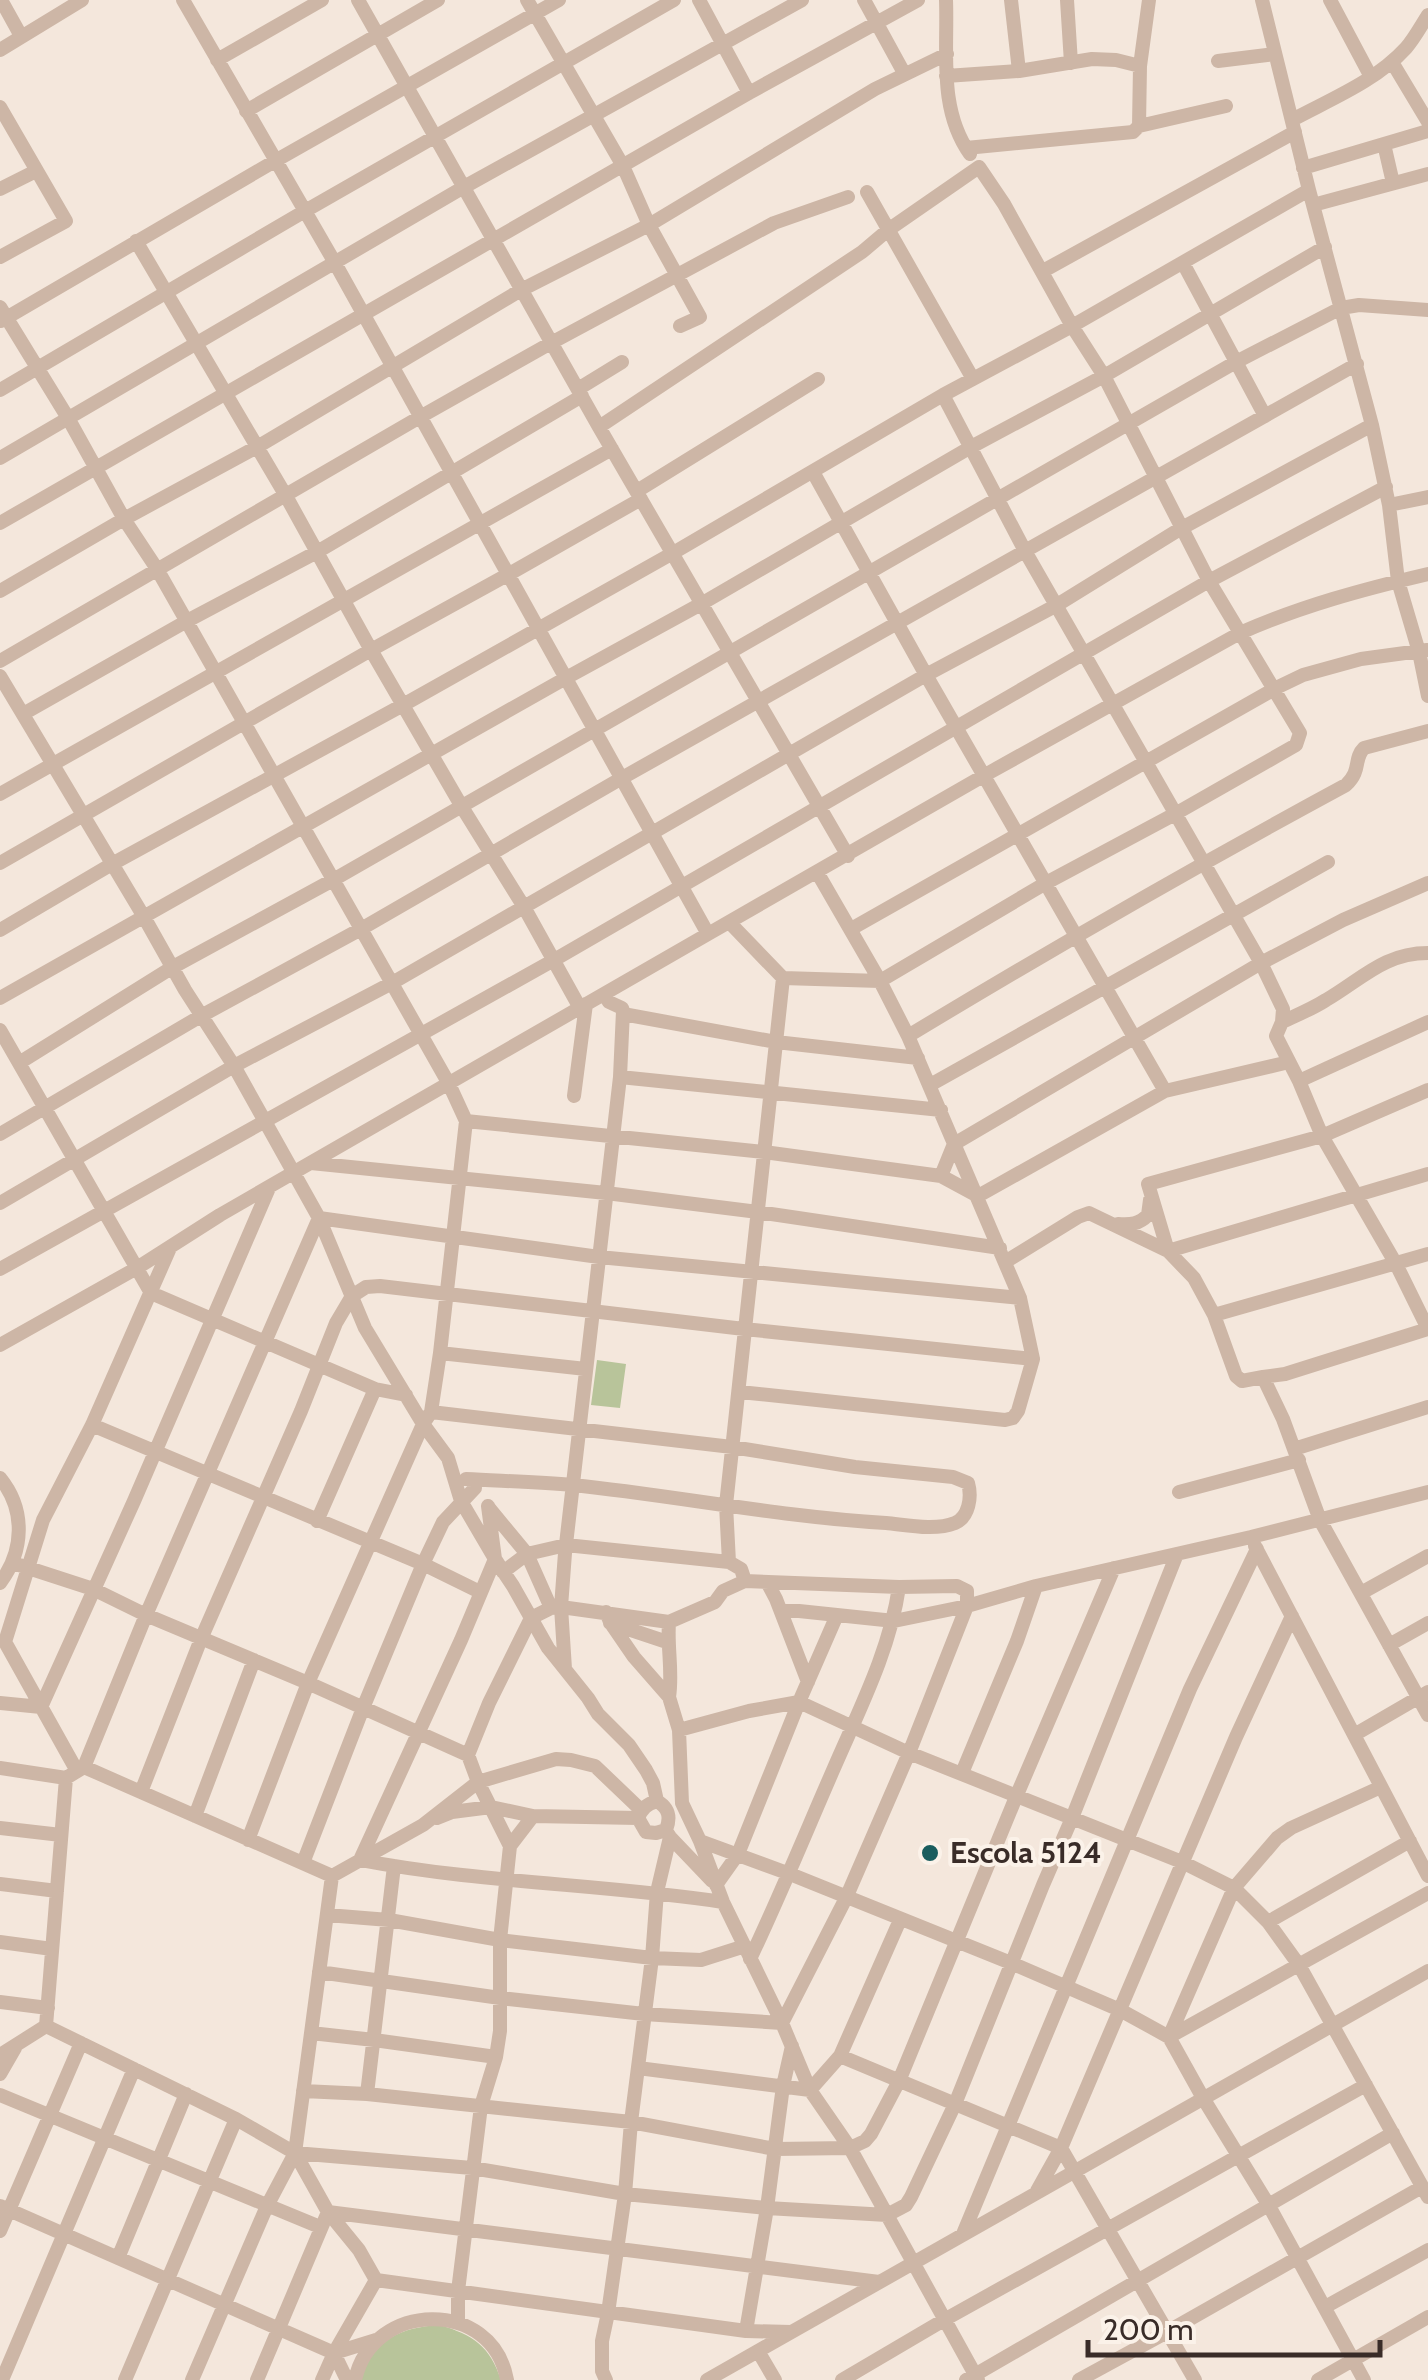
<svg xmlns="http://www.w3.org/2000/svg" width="1428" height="2380" font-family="Cabin,sans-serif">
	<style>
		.green { fill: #b8c49a }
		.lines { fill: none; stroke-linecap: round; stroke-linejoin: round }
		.minor { stroke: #cdb6a6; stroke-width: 14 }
		.poi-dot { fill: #1a5d5e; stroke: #fbf2e9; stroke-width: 4 }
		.labels { text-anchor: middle; stroke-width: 8; stroke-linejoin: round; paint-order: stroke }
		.poi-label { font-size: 30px; font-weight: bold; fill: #392c28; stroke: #fbf2e9; text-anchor: start }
	</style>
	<rect width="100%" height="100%" fill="#f4e7dc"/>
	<path class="green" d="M597,1360l29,4 -6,44 -29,-3z
		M440,2325c33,10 50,21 61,55h-140c11,-40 40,-53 79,-55z"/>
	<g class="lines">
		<path class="minor" d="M1,0l20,36
			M183,0l152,263 373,671
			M358,0l241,427 249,429
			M527,0l96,166 26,59 51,92 -20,9
			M699,0l50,93
			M864,0l40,73
			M946,0c2,52 -8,109 24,154
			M1011,0l8,71
			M1067,0l4,63
			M1262,0l47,190 63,235 17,80 9,76 21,71 9,44
			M1330,0l41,77
			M0,50l82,-50
			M217,60l105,-60
			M1218,61l57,-7
			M1392,62l36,60
			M946,76l73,-5 73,-12 24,1 24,6
			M0,107l66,114 -66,36
			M246,111l192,-111
			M1292,120c39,-21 84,-39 114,-72 8,-9 15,-22 22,-33
			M1139,126l87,-20
			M1384,144l9,39
			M966,148l167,-16 6,-6 1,-60 9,-66
			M1303,168l125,-37
			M0,189l36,-18
			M867,192l106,187
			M1313,205l115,-31
			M136,241l150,255 85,154 91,157 62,100 56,101
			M1183,263l82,153
			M1043,271l252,-139
			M0,307l68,111 56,101 33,50 292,515 17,37 298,31 177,24 37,20 187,-105
			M1,321l274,-160 284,-161
			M578,389l44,-27
			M0,390l305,-179 369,-211
			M943,395l82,156 236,412 22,46 -1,13 -6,14 23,45 23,55 74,128 32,65
			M599,427l263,-175 26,-22 91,-63 25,37 68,122 32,50 105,205 91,152 -4,12 -121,69 -129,69 -166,98 -97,-3
			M0,458l464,-271 338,-187
			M813,472l113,203 239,416 124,-29
			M637,491l181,-112
			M1389,505l39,-8
			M0,523l749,-430 169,-93
			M0,591l124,-72 133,-72 264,-157 128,-65 226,-136 72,-35
			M0,661l420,-244 131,-74 223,-120 74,-26
			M0,676l144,241 41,73 49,76 85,152 46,110 58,96 25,34 13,43 34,58 18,27 35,62 40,50 10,16 31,31 17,25 7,13 4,18c12,7 14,16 9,29l-10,3 -10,-1 -8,-14c4,-10 9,-14 19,-17
			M23,714l164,-93 130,-69 265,-156
			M0,794l612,-345
			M0,863l371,-213 138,-76 132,-75
			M851,929l427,-242 25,-12 58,-16 66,-9
			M0,930l112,-66 291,-159 270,-152 270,-158 129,-69 237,-136
			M0,998l566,-320 135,-74 270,-157 133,-71 221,-129
			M623,1014l153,28 142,16
			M1282,1022c15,-7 30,-13 44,-22 36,-21 58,-47 102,-47
			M0,1030l151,263 224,96
			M908,1036c144,-87 290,-171 438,-251 16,-15 7,-26 18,-37l64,-17
			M19,1063l154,-96 160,-87 903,-518 105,-54 18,-3 69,5
			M620,1077l321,33
			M1299,1081l129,-59
			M930,1085l398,-223
			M574,1096l12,-92
			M0,1134l201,-118 160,-87 261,-151 735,-414
			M311,1163l295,30 152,19 242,36
			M941,1176l13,-32 307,-181 82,-43 85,-37
			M1148,1184l20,67 260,-77
			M1148,1184l174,-48 106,-46
			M0,1203l234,-137 158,-83 534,-308 131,-70 123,-76 192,-104
			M1118,1224c13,1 21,0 30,-9l2,-15
			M1005,1262l73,-45 11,-4 79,38 26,27 20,37 22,61 6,5 21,-4 20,42 37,101 108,195
			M0,1269l554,-309 655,-379 177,-94
			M1214,1315l214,-61
			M0,1345l137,-77 83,-53 488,-281 277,-159 255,-142c61,-27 124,-44 188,-59
			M440,1353l146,16
			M1263,1377l22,-3 143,-45
			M740,1392l265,28 8,-2 5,-7 15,-52 -13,-61 -112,-262 -28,-55 -63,-109
			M431,1412l9,-59 26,-232
			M92,1425l331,139 57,28
			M1294,1449l134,-42
			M0,1478c26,32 24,73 0,105
			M1179,1492l120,-32
			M488,1506l7,53 -34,81 -101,220c120,23 243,24 363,42
			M489,1508l38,46 24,54
			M317,1521l58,-132 31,6
			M1255,1546l173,330
			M13,1563l80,26 53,26 162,68 160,72
			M503,1572l24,-18 39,-9 163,17
			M767,1582l9,17 32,83
			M1361,1593l67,-37
			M781,1611h18l95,10 73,-15 69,-20 215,-49 177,-45
			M606,1612l4,10 24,35 35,40 10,33 3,73 18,38 23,61 59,121 28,67 40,58 128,232
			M610,1623l57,19
			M1389,1645l39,-22
			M565,1669l-4,-62 4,-54 55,-476 3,-66 -1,-3 -13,-6 -5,-8
			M669,1697c4,-25 -2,-49 0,-75
			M0,1703l41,4 93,-206 135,-313
			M679,1730l70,-19 50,-9 110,51 273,109 52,26 34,34 31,43 129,232
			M1354,1735l74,-43
			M84,1767l62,-152 173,-397 280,39 421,41
			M0,1768l66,10
			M77,1771l-72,-129 38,-122 49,-95 78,-177
			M962,1773l55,-132 19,-55
			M141,1792l60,-153 100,-228 35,-88 16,-27 14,-9 14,-1 364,43 289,30
			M195,1816l59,-156
			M437,1818l15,-6 39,-5 42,9 105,2
			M0,1828l61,7
			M666,1831l4,6 42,44
			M248,1840l60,-157 115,-259 8,-12 301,35 123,20 98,10 15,6c4,14 1,34 -13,40 -20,8 -48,2 -69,0 -105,-6 -208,-27 -313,-38 -35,-3 -71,-4 -107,-6
			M700,1841l90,33 221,89 109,47 49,27 34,61 65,106 96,176
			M510,1846l-32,-64 -10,-27 21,-52 42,-85 20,-10 10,-1 108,15 46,-20 8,-11 22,-10 -4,-12 -12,-7 -3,-57 57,-527 -54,-56
			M303,1863l60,-155 60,-144 20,-42 32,-34
			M332,1876l91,-51 55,-43 78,-23 15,1 24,6 46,44
			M0,1884l57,7
			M716,1885l22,-31 61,-152 38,-87
			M327,1915l62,5 111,20 152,18 49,2 44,-14
			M1268,1922l142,-81
			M0,1942l52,7
			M750,1959c30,-63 56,-127 84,-191 25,-58 56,-118 65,-181
			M319,1972l181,26 144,16 138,9 64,-125 63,-145 58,-147v-15l-10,-5 -58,1 -154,-6
			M0,2002l48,6
			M46,2026l190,93 59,34 177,15 153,26 142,14 120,7 19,-10 5,-8 44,-93 88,-219 29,-67 105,-264
			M46,2026l20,-248 18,-11 248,109
			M311,2033l63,7 122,17
			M1169,2037l65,-149 43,-50 14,-10 90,-41
			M1169,2037l259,-144
			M0,2055l46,-29
			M840,2056l221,92 134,232
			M638,2068l172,22 30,-34 60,-136
			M0,2074l15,-26
			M303,2091l64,3 264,28 144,27 75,-1 15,-7 6,-7 28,-53 117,-284 98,-229
			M367,2094l27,-228
			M0,2095l320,132
			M295,2153l33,59 31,38 17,30
			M1037,2191l24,-43 175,-411 56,-121
			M0,2206l334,147 42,-13
			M0,2231l81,-188
			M963,2234l227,-545 67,-140
			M118,2258l68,-164
			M376,2280l370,51 45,1
			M1325,2307l103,-57
			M458,2322v-31l23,-185 15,-49 4,-26v-91l10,-94 23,-30
			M746,2331l21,-123 16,-122 9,-40
			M758,2351l17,29
			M334,2353l13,27
			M2,2380l132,-311
			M125,2380l111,-261
			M192,2380l75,-174 28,-53 37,-277
			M257,2380l71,-168 551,70
			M322,2380l12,-27 42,-73
			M355,2380c17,-80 138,-82 152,0
			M606,2380l-4,-9v-30l6,-28 17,-119 6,-72 21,-164 5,-66 13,-55
			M707,2380l721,-409
			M842,2380l102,-60 422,-235
			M966,2380l427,-247
			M1079,2380l88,-48 255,-145
			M1318,2380l110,-63"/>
	</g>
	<circle class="poi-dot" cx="930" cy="1853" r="10"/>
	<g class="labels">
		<g class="poi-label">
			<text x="950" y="1863">Escola 5124</text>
		</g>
	</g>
	<path d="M1088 2340v15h292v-15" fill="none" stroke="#392c28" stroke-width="5"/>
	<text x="1103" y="2340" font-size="30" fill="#392c28" stroke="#fbf2e9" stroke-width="8" paint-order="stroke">200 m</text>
</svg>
